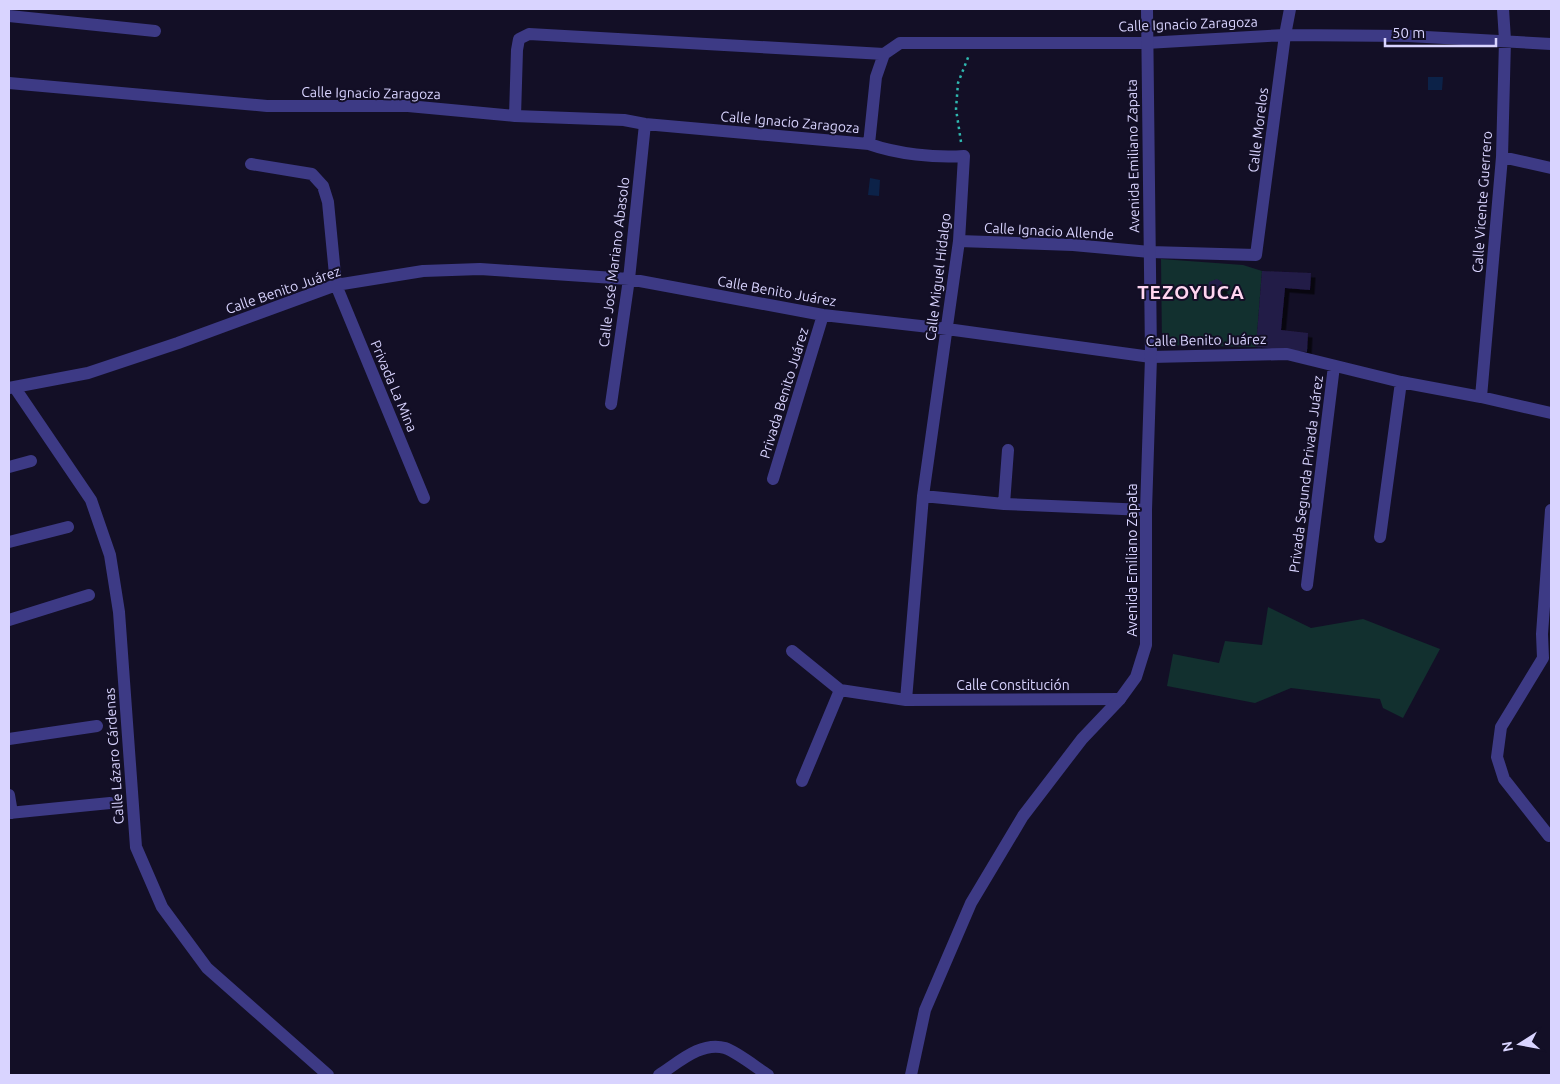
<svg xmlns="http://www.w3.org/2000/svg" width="1560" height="1084" font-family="Ubuntu,sans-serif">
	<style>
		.green { fill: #12302f }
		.water { fill: #0c2248 }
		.building { fill: #241b47; filter: url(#shadow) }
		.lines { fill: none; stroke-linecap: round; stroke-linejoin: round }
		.path { stroke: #2fb8b0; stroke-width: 2.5; stroke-dasharray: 2.5 4; stroke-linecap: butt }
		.minor { stroke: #3d3a85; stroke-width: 12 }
		.tertiary { stroke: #3d3a85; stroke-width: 12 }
		.labels { text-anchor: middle; stroke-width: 4; stroke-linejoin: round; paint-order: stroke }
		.street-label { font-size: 14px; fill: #d9d4ff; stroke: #130f26 }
		.district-label { font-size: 19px; font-weight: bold; letter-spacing: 1px; fill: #ffd6f0; stroke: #130f26 }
	</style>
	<defs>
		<filter id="shadow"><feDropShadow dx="4.5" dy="4.5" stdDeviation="0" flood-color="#0009"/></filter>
	</defs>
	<rect width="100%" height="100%" fill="#130f26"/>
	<path class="green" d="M1161,259l82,6 19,6 -6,76 -94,-2z
		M1268,607l43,21 52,-9 77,30 -37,69 -20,-10 -3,-9 -89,-11 -36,15 -88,-17 6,-32 46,9 6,-22 37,4z"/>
	<path class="water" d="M1428,77h15l-1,13h-14z
		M870,178l10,2 -1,16 -11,-1z"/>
	<path class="building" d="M1262,271l49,2 -1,17 -25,-2 -4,42 27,3 -1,19 -51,-5z
		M1217,279l5,3 1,7 -5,6 -6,-2 -4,-4 1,-7z"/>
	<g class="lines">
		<path class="path" d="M961,142l-5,-33 2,-26 11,-28"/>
		<path class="minor" d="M9,16l146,15
			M9,83l258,23h141l107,10 109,4 21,4 224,20c28,10 66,14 95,12l-5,85 -36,255 -17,204
			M515,116l2,-66 2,-11 10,-5 355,20
			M869,144l7,-67 8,-23 16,-11h246l139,-8 123,1 143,8
			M1502,157l49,11
			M251,164l61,10 11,12 5,16 8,83 88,213
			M959,241l114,4 77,7 106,3 29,-220 5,-26
			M9,388l79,-15 90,-30 158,-58 87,-14 57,-2 149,10 194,36 124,14 204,28 136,-3 114,28 80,15 70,16
			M15,388l76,112 19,55 9,57 17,235 26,60 45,61 121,107
			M1481,397l21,-240 3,-117 -2,-31
			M611,404l18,-125 16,-155
			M9,467l22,-6
			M773,479l50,-164
			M923,496l81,8 142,6
			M1004,504l4,-54
			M1380,537l21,-155
			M9,542l59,-15
			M1307,585l27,-219
			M9,620l80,-25
			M792,651l48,39 66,10 214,-1
			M1543,658l-42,69 -4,30 7,22 45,57
			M1543,658l-1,-24 9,-124
			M9,739l88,-13
			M802,781l38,-91
			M9,795l3,18
			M9,813l101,-10
			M659,1075c19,-12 42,-34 66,-27 12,4 32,20 43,27"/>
		<path class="tertiary" d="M911,1075l14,-65 46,-107 52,-87 59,-77 38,-40 16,-22 10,-32v-135l5,-153 -4,-348"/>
	</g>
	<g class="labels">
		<g class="street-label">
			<text transform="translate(1188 24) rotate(-2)" y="5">Calle Ignacio Zaragoza</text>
			<text transform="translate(371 93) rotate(1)" y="5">Calle Ignacio Zaragoza</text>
			<text transform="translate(790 122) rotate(5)" y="5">Calle Ignacio Zaragoza</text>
			<text transform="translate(1258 130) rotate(-83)" y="5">Calle Morelos</text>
			<text transform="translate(1133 156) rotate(-91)" y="5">Avenida Emiliano Zapata</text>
			<text transform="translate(1482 202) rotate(-86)" y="5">Calle Vicente Guerrero</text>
			<text transform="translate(1049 231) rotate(3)" y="5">Calle Ignacio Allende</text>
			<text transform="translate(614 262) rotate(-83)" y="5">Calle José Mariano Abasolo</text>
			<text transform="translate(938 277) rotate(-83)" y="5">Calle Miguel Hidalgo</text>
			<text transform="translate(283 290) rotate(-19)" y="5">Calle Benito Juárez</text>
			<text transform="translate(777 291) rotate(10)" y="5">Calle Benito Juárez</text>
			<text transform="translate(1206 340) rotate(-1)" y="5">Calle Benito Juárez</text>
			<text transform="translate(394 386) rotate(67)" y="5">Privada La Mina</text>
			<text transform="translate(784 393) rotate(-73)" y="5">Privada Benito Juárez</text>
			<text transform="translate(1306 474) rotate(-83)" y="5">Privada Segunda Privada Juárez</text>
			<text transform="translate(1132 560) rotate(-90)" y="5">Avenida Emiliano Zapata</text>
			<text x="1013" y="690">Calle Constitución</text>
			<text transform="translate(114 756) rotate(-94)" y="5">Calle Lázaro Cárdenas</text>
		</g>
		<g class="district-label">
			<text x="1191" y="299">TEZOYUCA</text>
		</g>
	</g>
	<rect width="1560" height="1084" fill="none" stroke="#d9d4ff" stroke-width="20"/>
	<g transform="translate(1520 1044) rotate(259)" stroke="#130f26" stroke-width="4" paint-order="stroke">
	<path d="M0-4L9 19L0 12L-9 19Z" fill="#d9d4ff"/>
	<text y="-8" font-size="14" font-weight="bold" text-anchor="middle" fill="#d9d4ff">N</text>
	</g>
	<path d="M1385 38v8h111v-8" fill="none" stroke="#d9d4ff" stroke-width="2.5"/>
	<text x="1392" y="38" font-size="15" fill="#d9d4ff" stroke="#130f26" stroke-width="4" paint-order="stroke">50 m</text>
</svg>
